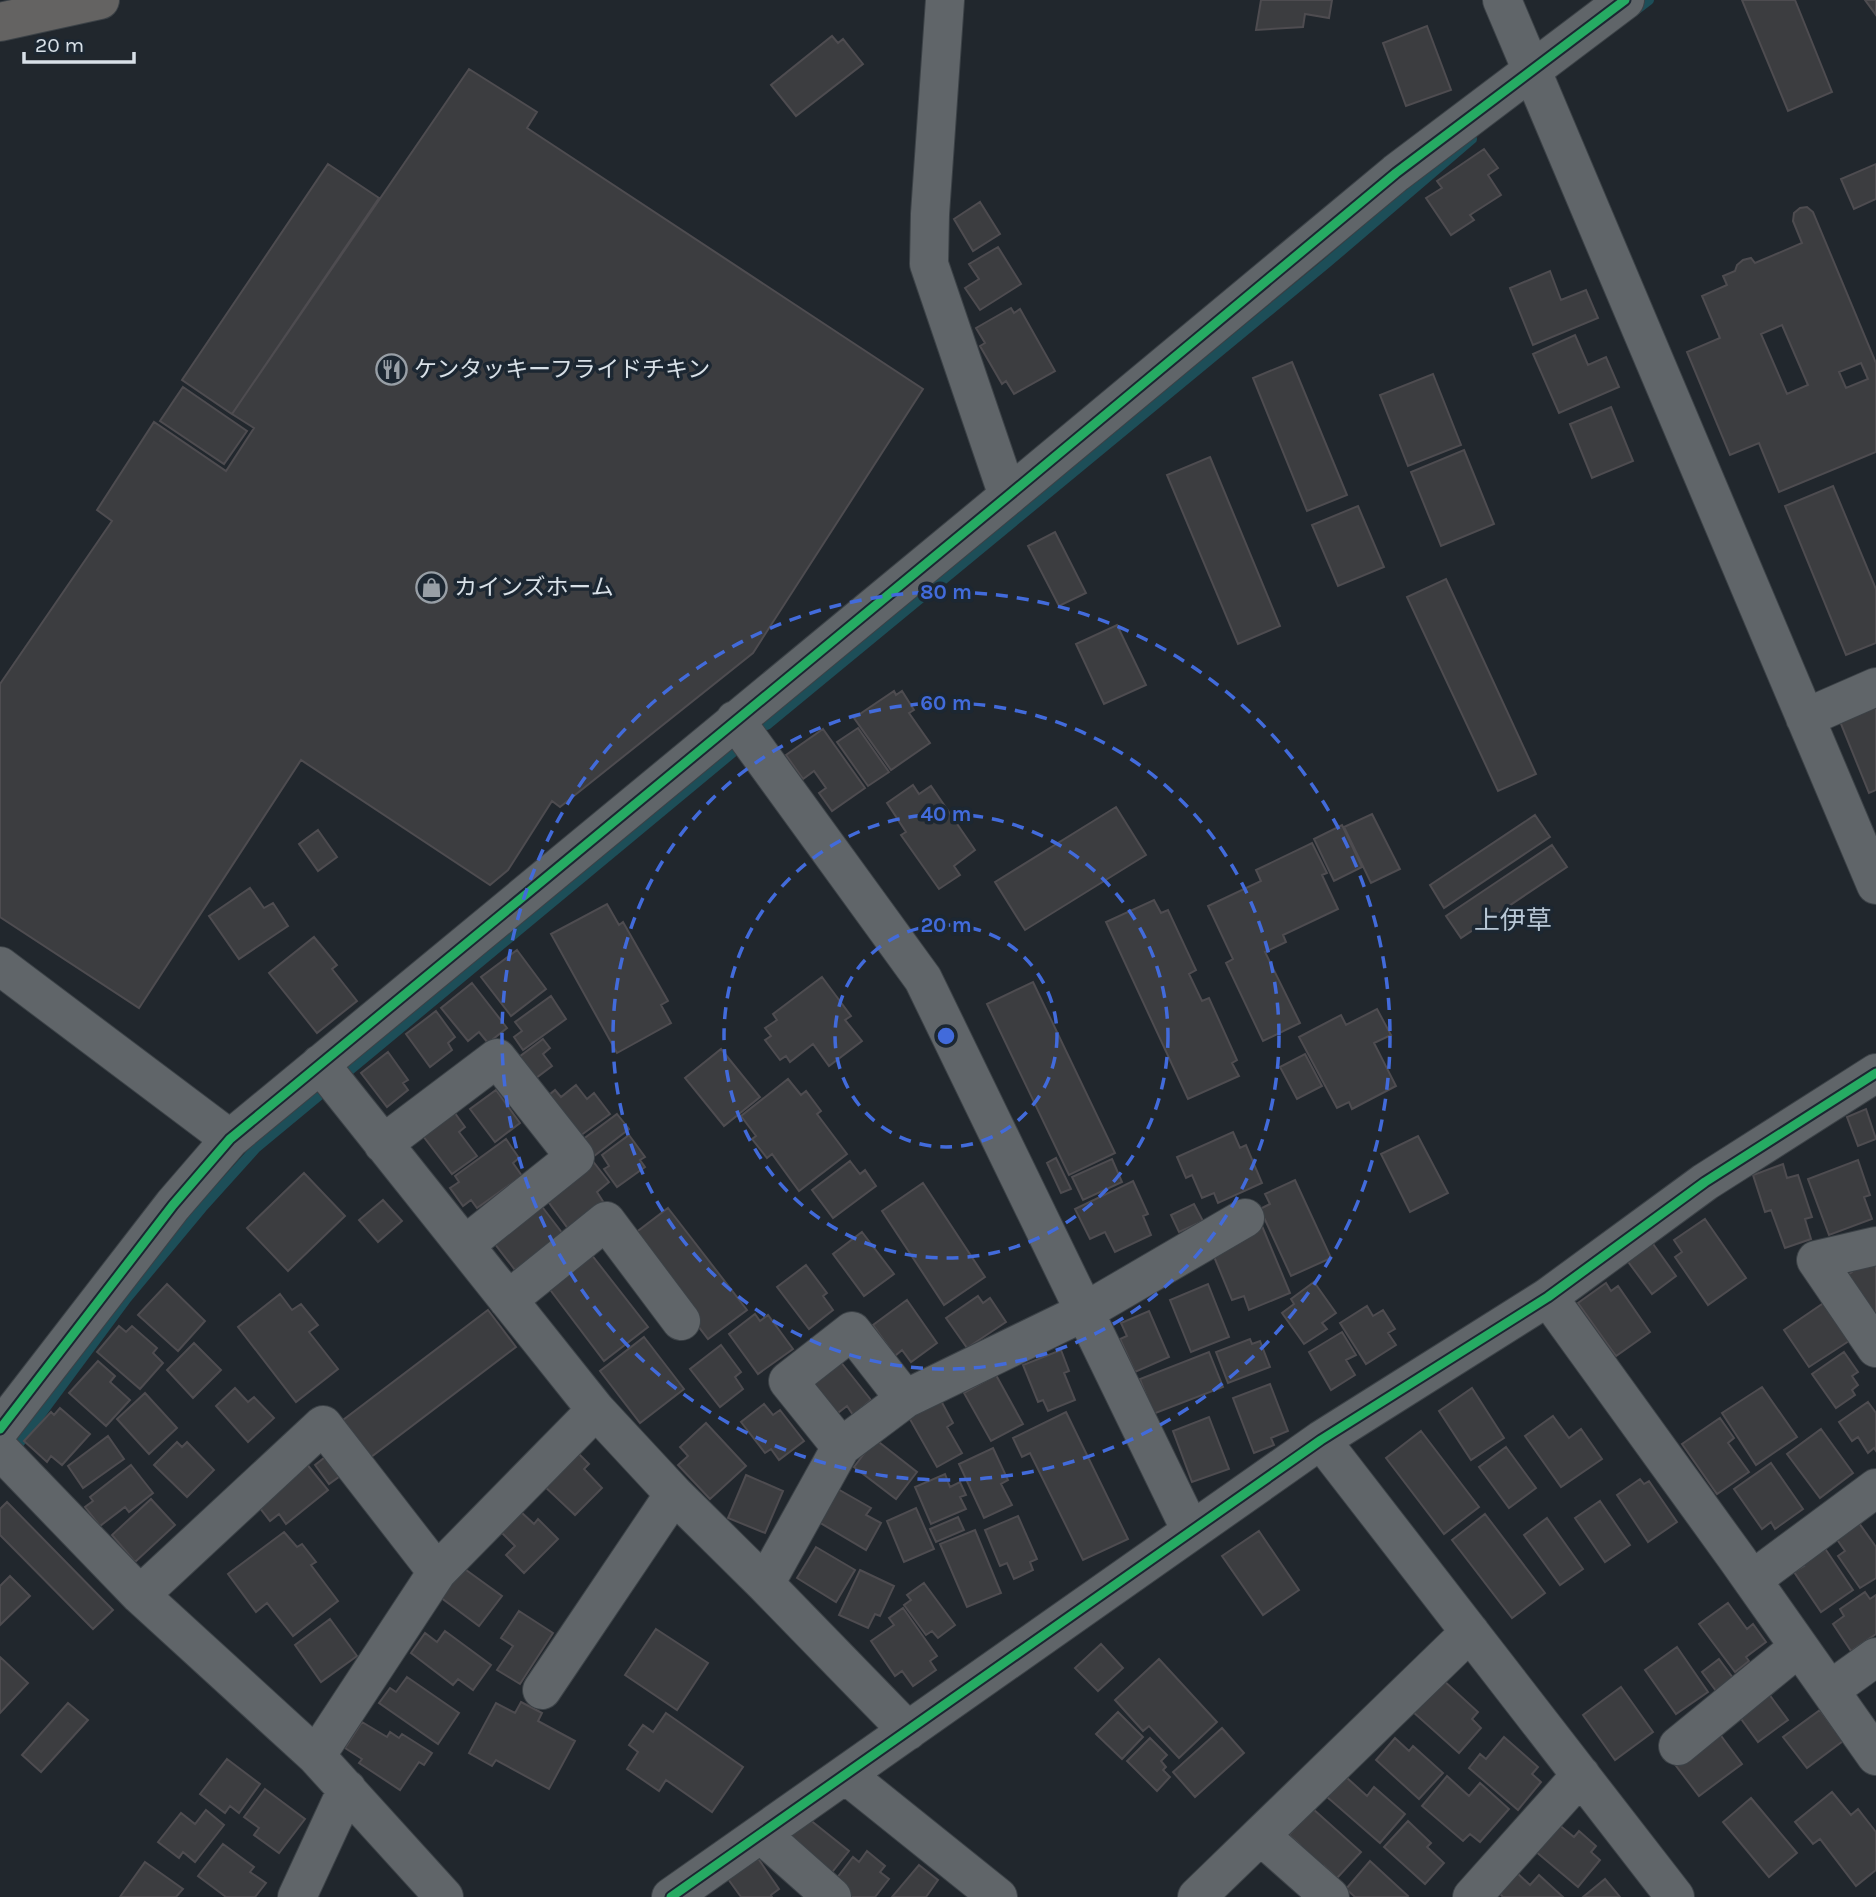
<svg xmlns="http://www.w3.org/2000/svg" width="1876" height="1897" font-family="Karla,'Noto Sans JP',sans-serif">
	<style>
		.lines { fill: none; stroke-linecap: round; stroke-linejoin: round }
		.stream { stroke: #1d4e58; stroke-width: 10 }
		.building { fill: #3c3d40; stroke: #4e4c50; stroke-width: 2; fill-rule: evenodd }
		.minor-casing { stroke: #3c4247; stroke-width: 40 }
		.major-casing { stroke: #3c4247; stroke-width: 40 }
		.minor { stroke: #606569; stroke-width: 38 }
		.major { stroke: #646362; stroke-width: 38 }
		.cycleway-casing { stroke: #1c2732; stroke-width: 13 }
		.cycleway { stroke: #26ab63; stroke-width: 9 }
		.ring { fill: none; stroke: #426bdb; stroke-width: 3.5; stroke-dasharray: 12 9 }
		.labels { text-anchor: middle; stroke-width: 7; stroke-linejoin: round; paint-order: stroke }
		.poi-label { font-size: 23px; fill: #d8e0e7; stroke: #1c2732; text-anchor: start }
		.quarter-label { font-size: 26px; fill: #b8c7d5; stroke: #1c2732 }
		.centre { fill: #426bdb; stroke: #1c2732; stroke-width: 3.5 }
		.ring-label { font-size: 21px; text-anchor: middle; font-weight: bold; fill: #426bdb; stroke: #1c2732; stroke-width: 7; stroke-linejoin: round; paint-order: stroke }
	</style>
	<rect width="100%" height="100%" fill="#21272d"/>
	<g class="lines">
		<path class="stream" d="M1632,13l17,-13
			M767,725l560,-462 145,-124
			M12,1453l115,-155 75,-90 54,-60 481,-399"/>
	</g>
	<path class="building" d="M1261,0h71l-3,18 -24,-4 -2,13 -47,3z
		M1742,0h53l37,92 -44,19z
		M1865,0h11v15z
		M1427,26l24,64 -45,16 -23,-63z
		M832,36l6,7 5,-4 20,25 -67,52 -25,-31z
		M469,69l68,43 -10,16 396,261 -170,264 -193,154 -8,-6 -44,69 -18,15 -189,-125 -162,248 -139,-91v-233l112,-163 -15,-11 57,-88 72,49 28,-43 -22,-14z
		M1484,149l14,19 -10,7 13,20 -31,20 4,5 -23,15 -25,-37 16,-10 -5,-7z
		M328,164l51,34 -147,216 -50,-34z
		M1876,164v35l-22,10 -13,-30z
		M980,202l20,32 -27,17 -19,-32z
		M1807,207l6,5 63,151v89l-97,40 -20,-49 -29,12 -43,-103 33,-14 -18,-42 25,-11 -4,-9 12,-5 2,-6 6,-5 8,-2 4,5 47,-20 -9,-22 1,-8 6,-5zM1782,325l26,60 -21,9 -26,-60zM1861,363l7,16 -22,9 -7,-16z
		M998,247l23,37 -41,26 -15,-22 14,-9 -10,-15z
		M1550,271l11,29 25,-10 12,28 -65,27 -23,-57z
		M1011,308l3,5 6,-4 35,62 -41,23 -8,-13 -4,3 -22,-38 5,-3 -9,-15z
		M1575,335l13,30 18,-8 13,30 -60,26 -26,-59z
		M1292,362l55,133 -40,16 -54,-133z
		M1433,374l28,71 -53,21 -28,-71z
		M183,387l64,44 -23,33 -64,-43z
		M1611,407l22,54 -41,17 -22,-54z
		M1464,450l30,74 -53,22 -30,-74z
		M1210,457l70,169 -42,18 -71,-169z
		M1833,486l43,103v54l-30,12 -61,-149z
		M1358,506l26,61 -46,19 -26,-61z
		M1055,532l31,61 -27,13 -31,-60z
		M1446,579l90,195 -38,17 -91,-194z
		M1117,625l29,60 -42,19 -28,-60z
		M894,691l2,4 6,-4 12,19 -5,3 21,30 -39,27 -37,-52z
		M1876,705v85l-7,3 -30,-74z
		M858,728l31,44 -21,14 -31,-44z
		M823,729l42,59 -33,23 -13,-18 7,-5 -12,-17 -11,8 -17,-24z
		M913,785l6,9 12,-8 44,64 -21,16 6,9 -21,14 -38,-54 5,-3 -19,-29z
		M1116,807l30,48 -121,75 -30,-48z
		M1372,814l28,55 -29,14 -27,-56z
		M1535,815l15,22 -106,71 -14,-23z
		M1342,825l20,42 -28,14 -20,-42z
		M318,830l19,27 -19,14 -19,-27z
		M1312,843l15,30 -5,2 16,34 -55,26 3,7 -21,10 35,71 -37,18 -37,-78 7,-4 -25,-53 53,-25 -5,-11z
		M1552,845l15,22 -106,71 -15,-22z
		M250,888l14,20 9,-5 15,23 -49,33 -30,-43z
		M1154,900l7,13 7,-3 28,60 -7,4 13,27 7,-3 28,62 -5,3 7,13 -51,23 -82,-177z
		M607,904l12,21 4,-3 45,79 -7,4 10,18 -54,30 -66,-119z
		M314,937l23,28 -5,4 25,32 -40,32 -48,-60z
		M517,950l29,39 -35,27 -30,-39z
		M822,977l29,39 -6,4 17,21 -33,25 -16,-22 -23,18 -4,-6 -6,4 -15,-20 6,-4 -6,-8 12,-8 -4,-6z
		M1033,982l82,171 -46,22 -82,-171z
		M472,983l35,45 -19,15 -9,-11 -11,9 -27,-33z
		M551,996l15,23 -43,31 -9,-13 8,-6 -7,-9z
		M1377,1009l14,26 -17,8 22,43 -44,23 -3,-7 -12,6 -38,-71 42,-22 5,10z
		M436,1011l19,26 -7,6 4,7 -22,17 -24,-33z
		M543,1039l7,9 -7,6 9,12 -20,15 -17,-21z
		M721,1049l39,48 -36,29 -39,-48z
		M388,1052l20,28 -5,3 5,7 -21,17 -26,-34z
		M1305,1054l17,32 -25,13 -17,-32z
		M788,1079l13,16 5,-4 15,20 -4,3 30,40 -48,37 -27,-37 -5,4 -15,-19 4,-3 -15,-20z
		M576,1085l11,14 7,-6 16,21 -30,22 -36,-37 11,-9 6,7z
		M496,1090l24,33 -25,19 -25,-33z
		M452,1109l13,18 -6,5 18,24 -25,18 -32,-42z
		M1866,1109l10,30 -18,7 -11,-29z
		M617,1114l12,15 -35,27 -12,-16z
		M1233,1132l7,16 6,-3 16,38 -44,20 -4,-10 -12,5 -10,-23 -6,3 -9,-21z
		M629,1135l16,22 -5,3 5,7 -28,20 -13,-18 5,-3 -7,-11z
		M1418,1136l30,57 -38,19 -29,-58z
		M506,1139l13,19 -6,5 9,13 -45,32 -6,-8 -8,6 -13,-18 9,-6 -4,-6z
		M1056,1158l15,31 -10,4 -14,-30z
		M1112,1159l10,23 -39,18 -11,-23z
		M592,1160l17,22 -12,10 7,11 -35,27 -25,-34z
		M1858,1160l12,35 -6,2 8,22 -43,16 -21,-56z
		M850,1161l10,13 5,-4 11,16 -43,32 -21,-28z
		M1783,1164l4,14 11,-3 14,42 -7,2 6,20 -26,9 -14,-38 -6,2 -12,-37z
		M304,1173l41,43 -57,55 -41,-43z
		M1295,1180l36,78 -40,18 -31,-67 10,-5 -5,-10z
		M1133,1181l15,33 -5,2 8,19 -36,17 -10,-20 -15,7 -15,-30z
		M923,1183l62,94 -41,28 -62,-94z
		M383,1200l19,21 -24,21 -19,-22z
		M540,1204l23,30 -48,36 -24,-31z
		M1194,1204l9,17 -24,11 -8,-17z
		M668,1208l79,102 -39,29 -78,-102z
		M1705,1219l41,59 -38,27 -33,-48 7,-5 -8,-12z
		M1262,1226l28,67 -41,17 -5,-14 -12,4 -22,-53z
		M862,1232l32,42 -30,22 -31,-42z
		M1651,1241l25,35 -24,18 -26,-35z
		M591,1254l57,73 -44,34 -56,-74z
		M1876,1259v54l-4,3 -27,-39 7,-5 -1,-2z
		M806,1265l21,28 -4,3 10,14 -24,19 -32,-42z
		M1314,1282l22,31 -14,10 5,6 -23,15 -22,-31 12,-9 -3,-5z
		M1606,1283l5,8 7,-5 32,46 -34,24 -38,-53z
		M167,1284l38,37 -27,30 -40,-36z
		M1208,1284l21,53 -38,15 -21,-52z
		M280,1294l12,16 9,-6 17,21 -9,7 29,37 -42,33 -58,-75z
		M978,1296l5,7 7,-5 16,24 -39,26 -21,-30z
		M907,1300l30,43 -26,19 -9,-12 -7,6 -22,-31z
		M1828,1300l21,41 -40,26 -25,-37z
		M1367,1306l6,10 10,-6 12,19 -7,4 8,12 -30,19 -26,-41z
		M488,1310l28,37 -145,110 -28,-37z
		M1149,1311l20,46 -34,15 -15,-33 7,-3 -6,-13z
		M755,1314l5,7 8,-6 25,34 -35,25 -29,-40z
		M119,1326l7,6 6,-6 25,22 -4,5 10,10 -23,26 -43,-37z
		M1342,1332l14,23 -10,5 9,15 -24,15 -22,-38z
		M644,1337l40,52 -44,34 -40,-52z
		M1250,1339l2,5 8,-3 10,26 -42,16 -12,-31z
		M194,1343l27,27 -28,28 -26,-28z
		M721,1345l20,27 -6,5 8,12 -23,18 -30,-38z
		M1061,1350l8,21 -5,2 11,27 -27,11 -5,-11 -5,2 -15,-37z
		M1209,1352l14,35 -70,27 -13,-35z
		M1844,1352l14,20 -6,4 6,9 -6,5 3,5 -19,13 -24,-34z
		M98,1361l17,15 -5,6 20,18 -24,26 -37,-33z
		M840,1361l31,39 -18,15 -6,-9 -13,10 -25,-32z
		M996,1375l27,49 -32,17 -27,-48z
		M1270,1384l18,47 -17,7 3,7 -20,8 -21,-55z
		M1762,1387l35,50 -41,28 -34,-52z
		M235,1388l13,14 6,-5 20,21 -26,24 -32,-36z
		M1472,1388l32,50 -33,22 -32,-49z
		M145,1393l32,35 -28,26 -32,-35z
		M939,1397l14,26 -6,4 15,26 -25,14 -30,-53z
		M1868,1402l8,11v38l-2,-3 -6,5 -10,-16 -6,4 -13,-19z
		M764,1404l9,11 7,-5 24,31 -25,19 -8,-11 -6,4 -24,-31z
		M60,1408l30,26 -28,31 -11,-9 -4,6 -23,-21 27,-29 3,3z
		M1066,1412l62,127 -45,21 -53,-107 -8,4 -9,-19z
		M1553,1416l16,22 12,-9 21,30 -41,28 -36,-51z
		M1209,1417l20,52 -37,13 -19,-51z
		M1720,1418l14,20 -6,5 21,29 -32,22 -35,-50z
		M706,1423l40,43 -36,33 -32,-34 10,-9 -8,-9z
		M1821,1429l32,44 -33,25 -33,-44z
		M1421,1431l58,76 -35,27 -58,-76z
		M108,1436l16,23 -41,29 -15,-22z
		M875,1439l42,33 -21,27 -42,-32z
		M177,1442l5,5 5,-5 27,28 -27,27 -33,-32z
		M1506,1447l30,41 -27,20 -30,-41z
		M573,1448l16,16 -5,5 18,19 -27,27 -31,-29z
		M993,1448l15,32 -7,4 11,21 -28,13 -25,-54z
		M329,1454l14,20 -14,10 -14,-19z
		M306,1463l22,27 -42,34 -7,-10 -9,7 -14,-18z
		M1771,1463l32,46 -28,20 -4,-7 -9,7 -28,-40z
		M131,1465l22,28 -24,19 -4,-5 -25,19 -15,-19 8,-6 -3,-4z
		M945,1474l5,13 10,-5 6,13 -6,2 6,12 -35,15 -16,-37z
		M746,1475l37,16 -18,42 -37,-15z
		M1640,1479l4,5 5,-3 28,41 -29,20 -31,-47z
		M836,1488l35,20 -5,7 15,8 -15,27 -49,-29z
		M151,1499l24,26 -40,37 -23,-27z
		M1600,1501l30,44 -25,17 -30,-44z
		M7,1502l106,108 -20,19 -93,-94v-26z
		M916,1508l18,41 -30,13 -17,-41z
		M520,1511l14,13 4,-5 20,20 -34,34 -18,-18 9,-9 -15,-15z
		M1485,1514l60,79 -33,25 -60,-78z
		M1018,1516l19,43 -7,3 3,8 -19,9 -7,-16 -7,3 -15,-36z
		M958,1517l6,13 -28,12 -6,-13z
		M1547,1518l36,51 -23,16 -36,-50z
		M1859,1523l17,24v31l-16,10 -22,-32 7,-5 -9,-13z
		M975,1530l26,63 -34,14 -27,-63z
		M1259,1531l40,59 -36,25 -41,-59z
		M284,1532l13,15 5,-3 14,18 -5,3 27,36 -45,35 -26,-33 -11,9 -28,-38z
		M1822,1544l31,46 -32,22 -27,-40 10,-6 -5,-6z
		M816,1547l39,23 -19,32 -39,-24z
		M462,1567l40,29 -23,30 -39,-29z
		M860,1570l34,16 -14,30 -5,-2 -7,14 -29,-13z
		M10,1576l20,20 -30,29v-39z
		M924,1583l31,42 -17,13 -6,-7 -6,4 -22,-30 7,-5 -4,-5z
		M1865,1592l5,7 6,-4v39l-25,17 -18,-27 11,-8 -4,-7z
		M1728,1603l19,26 6,-5 13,18 -20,15 3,4 -14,11 -36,-48z
		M903,1608l34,48 -7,5 6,9 -23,16 -11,-15 -7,5 -24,-35 23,-16 -5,-7z
		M519,1611l34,22 -33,51 -23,-14 16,-24 -12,-8z
		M330,1619l27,37 -36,26 -26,-37z
		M656,1629l52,34 -31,47 -52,-35z
		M445,1631l46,34 -18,25 -15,-11 -5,6 -42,-32 14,-20 12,9z
		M1101,1644l22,24 -25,23 -23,-23z
		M1677,1647l31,45 -32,22 -31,-44z
		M0,1657l28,26 -28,30z
		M1159,1659l58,63 -38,36 -30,-32 -6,5 -28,-31z
		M1719,1659l17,23 -17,13 -17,-23z
		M407,1677l52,36 -21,31 -59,-41 11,-15 6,4z
		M1442,1679l36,33 -6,7 9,9 -22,25 -46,-41z
		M1621,1687l32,45 -38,28 -32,-45z
		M1766,1690l22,30 -30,22 -22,-30z
		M521,1702l21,11 -4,8 37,20 -26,48 -53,-29 -4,6 -23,-13 27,-50 19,10z
		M68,1703l20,17 -47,52 -19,-17z
		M1820,1710l23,31 -36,27 -24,-31z
		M1118,1712l25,25 -21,22 -26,-25z
		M666,1713l77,54 -31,45 -46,-32 -7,11 -32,-22 11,-17 -9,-7 14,-20 10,7z
		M362,1722l25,15 3,-5 9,6 3,-4 30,19 -8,12 -5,-3 -19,28 -41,-27 3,-4 -17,-11z
		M1222,1728l22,25 -49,44 -22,-25z
		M1716,1729l26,35 -43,32 -26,-34z
		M1504,1737l34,30 -6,7 9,8 -23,28 -49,-42 11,-14 6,5z
		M1150,1738l17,17 -6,6 5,6 -3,3 7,7 -13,14 -30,-30z
		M1395,1738l14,13 4,-5 30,27 -24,26 -43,-39z
		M227,1759l33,25 -21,29 -9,-7 -5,7 -25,-19z
		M1447,1776l22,20 11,-13 29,26 -29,33 -10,-8 -7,7 -41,-35z
		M1346,1777l21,19 7,-9 31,27 -25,29 -53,-46z
		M265,1789l40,30 -26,34 -25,-18 5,-7 -15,-11z
		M1832,1792l19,23 7,-6 18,23v38l-20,16 -36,-47 -7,5 -18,-22z
		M1751,1798l46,55 -28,24 -46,-55z
		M1312,1808l49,44 -24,26 -13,-12 -4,4 -21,-26 -10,-9z
		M206,1810l18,15 -29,37 -12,-10 -4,6 -21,-16 23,-29 14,11z
		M804,1815l45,36 -20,25 -44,-37z
		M1408,1821l23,22 -4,4 17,16 -19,21 -41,-37z
		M1558,1824l16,13 5,-6 17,15 -5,6 9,8 -22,27 -43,-36z
		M223,1844l31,23 -4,5 16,11 -11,14h-29l-28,-21z
		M753,1851l26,38 -8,6 1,2h-31l-18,-25z
		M867,1851l18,15 -5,6 9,7 -14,18h-24l-18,-14 20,-26 6,5z
		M1370,1861l38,35 -1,1h-52l-9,-8z
		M145,1862l38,27 -7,8h-56z
		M919,1865l19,15 -12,17h-34z
		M1515,1871l15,14 9,-10 24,22h-60l-6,-6z
		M1605,1879l15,18h-37z"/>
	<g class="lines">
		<defs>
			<path id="minor" d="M945,0l-15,214 -1,50 79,232
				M1502,0l374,885
				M1805,718l71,-31
				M735,720l188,259 268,552
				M0,966l230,173
				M320,1064l276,346 78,84 91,90 143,147
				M383,1144l114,-86 78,99 -110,88
				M1876,1246l-60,14 60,88
				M1548,1297l190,263 138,196
				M508,1300l98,-79 75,100
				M0,1429l173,-224 57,-66 778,-643 388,-323 229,-173
				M1321,1440l354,457
				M841,1447l-53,-66 64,-50 53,68
				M0,1450l140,145 176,161 128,141
				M1752,1580l124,-92
				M765,1584l76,-137 64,-48 179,-87 161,-94
				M140,1595l183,-170 114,147
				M542,1690l132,-196
				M1830,1690l46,-33
				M1678,1746l121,-99
				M316,1756l121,-184 159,-162
				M846,1775l152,122
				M761,1834l71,63
				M1261,1836l69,61
				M297,1897l50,-108
				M671,1897l650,-457 227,-143 157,-115 171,-109
				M1197,1897l273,-265
				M1472,1897l109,-122"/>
			<path id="major" d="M0,22l100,-22"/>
		</defs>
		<use href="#minor" class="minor-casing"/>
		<use href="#major" class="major-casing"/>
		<use href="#minor" class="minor"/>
		<use href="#major" class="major"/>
		<defs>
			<path id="cycleway" d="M0,1429l173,-224 57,-66 778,-643 388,-323 229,-173
				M671,1897l650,-457 227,-143 157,-115 171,-109"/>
		</defs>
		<use href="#cycleway" class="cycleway-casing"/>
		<use href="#cycleway" class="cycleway"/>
	</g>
	<g class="ring">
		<circle cx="946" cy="1036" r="111"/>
		<circle cx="946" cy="1036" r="222"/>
		<circle cx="946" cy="1036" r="333"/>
		<circle cx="946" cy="1036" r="444"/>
	</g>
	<defs>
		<symbol id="restaurant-ring" viewBox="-11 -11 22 22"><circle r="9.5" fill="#1c2732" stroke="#989fa6" stroke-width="1.5"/><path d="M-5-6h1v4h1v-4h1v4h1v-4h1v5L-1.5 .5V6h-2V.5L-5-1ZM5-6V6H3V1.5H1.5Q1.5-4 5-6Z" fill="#989fa6"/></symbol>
		<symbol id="shop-ring" viewBox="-11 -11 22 22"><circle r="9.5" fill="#1c2732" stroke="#989fa6" stroke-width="1.5"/><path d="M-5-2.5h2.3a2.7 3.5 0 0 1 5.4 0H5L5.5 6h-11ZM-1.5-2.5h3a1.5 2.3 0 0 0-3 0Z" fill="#989fa6"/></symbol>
	</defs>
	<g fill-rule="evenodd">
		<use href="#restaurant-ring" x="374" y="352" width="35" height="35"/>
		<use href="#shop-ring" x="414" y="570" width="35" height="35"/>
	</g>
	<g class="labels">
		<g class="poi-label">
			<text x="414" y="377">ケンタッキーフライドチキン</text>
			<text x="454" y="595">カインズホーム</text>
		</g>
		<g class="quarter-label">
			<text x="1513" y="929">上伊草</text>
		</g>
	</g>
	<circle cx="946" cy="1036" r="10" class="centre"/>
	<g class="ring-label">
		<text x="946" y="599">80 m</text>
		<text x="946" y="710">60 m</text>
		<text x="946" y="821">40 m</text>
		<text x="946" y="932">20 m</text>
	</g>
	<path d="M24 52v10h110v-10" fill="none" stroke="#d8e0e7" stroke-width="3.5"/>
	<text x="35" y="52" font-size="21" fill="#d8e0e7" stroke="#1c2732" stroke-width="5" paint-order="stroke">20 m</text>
</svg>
